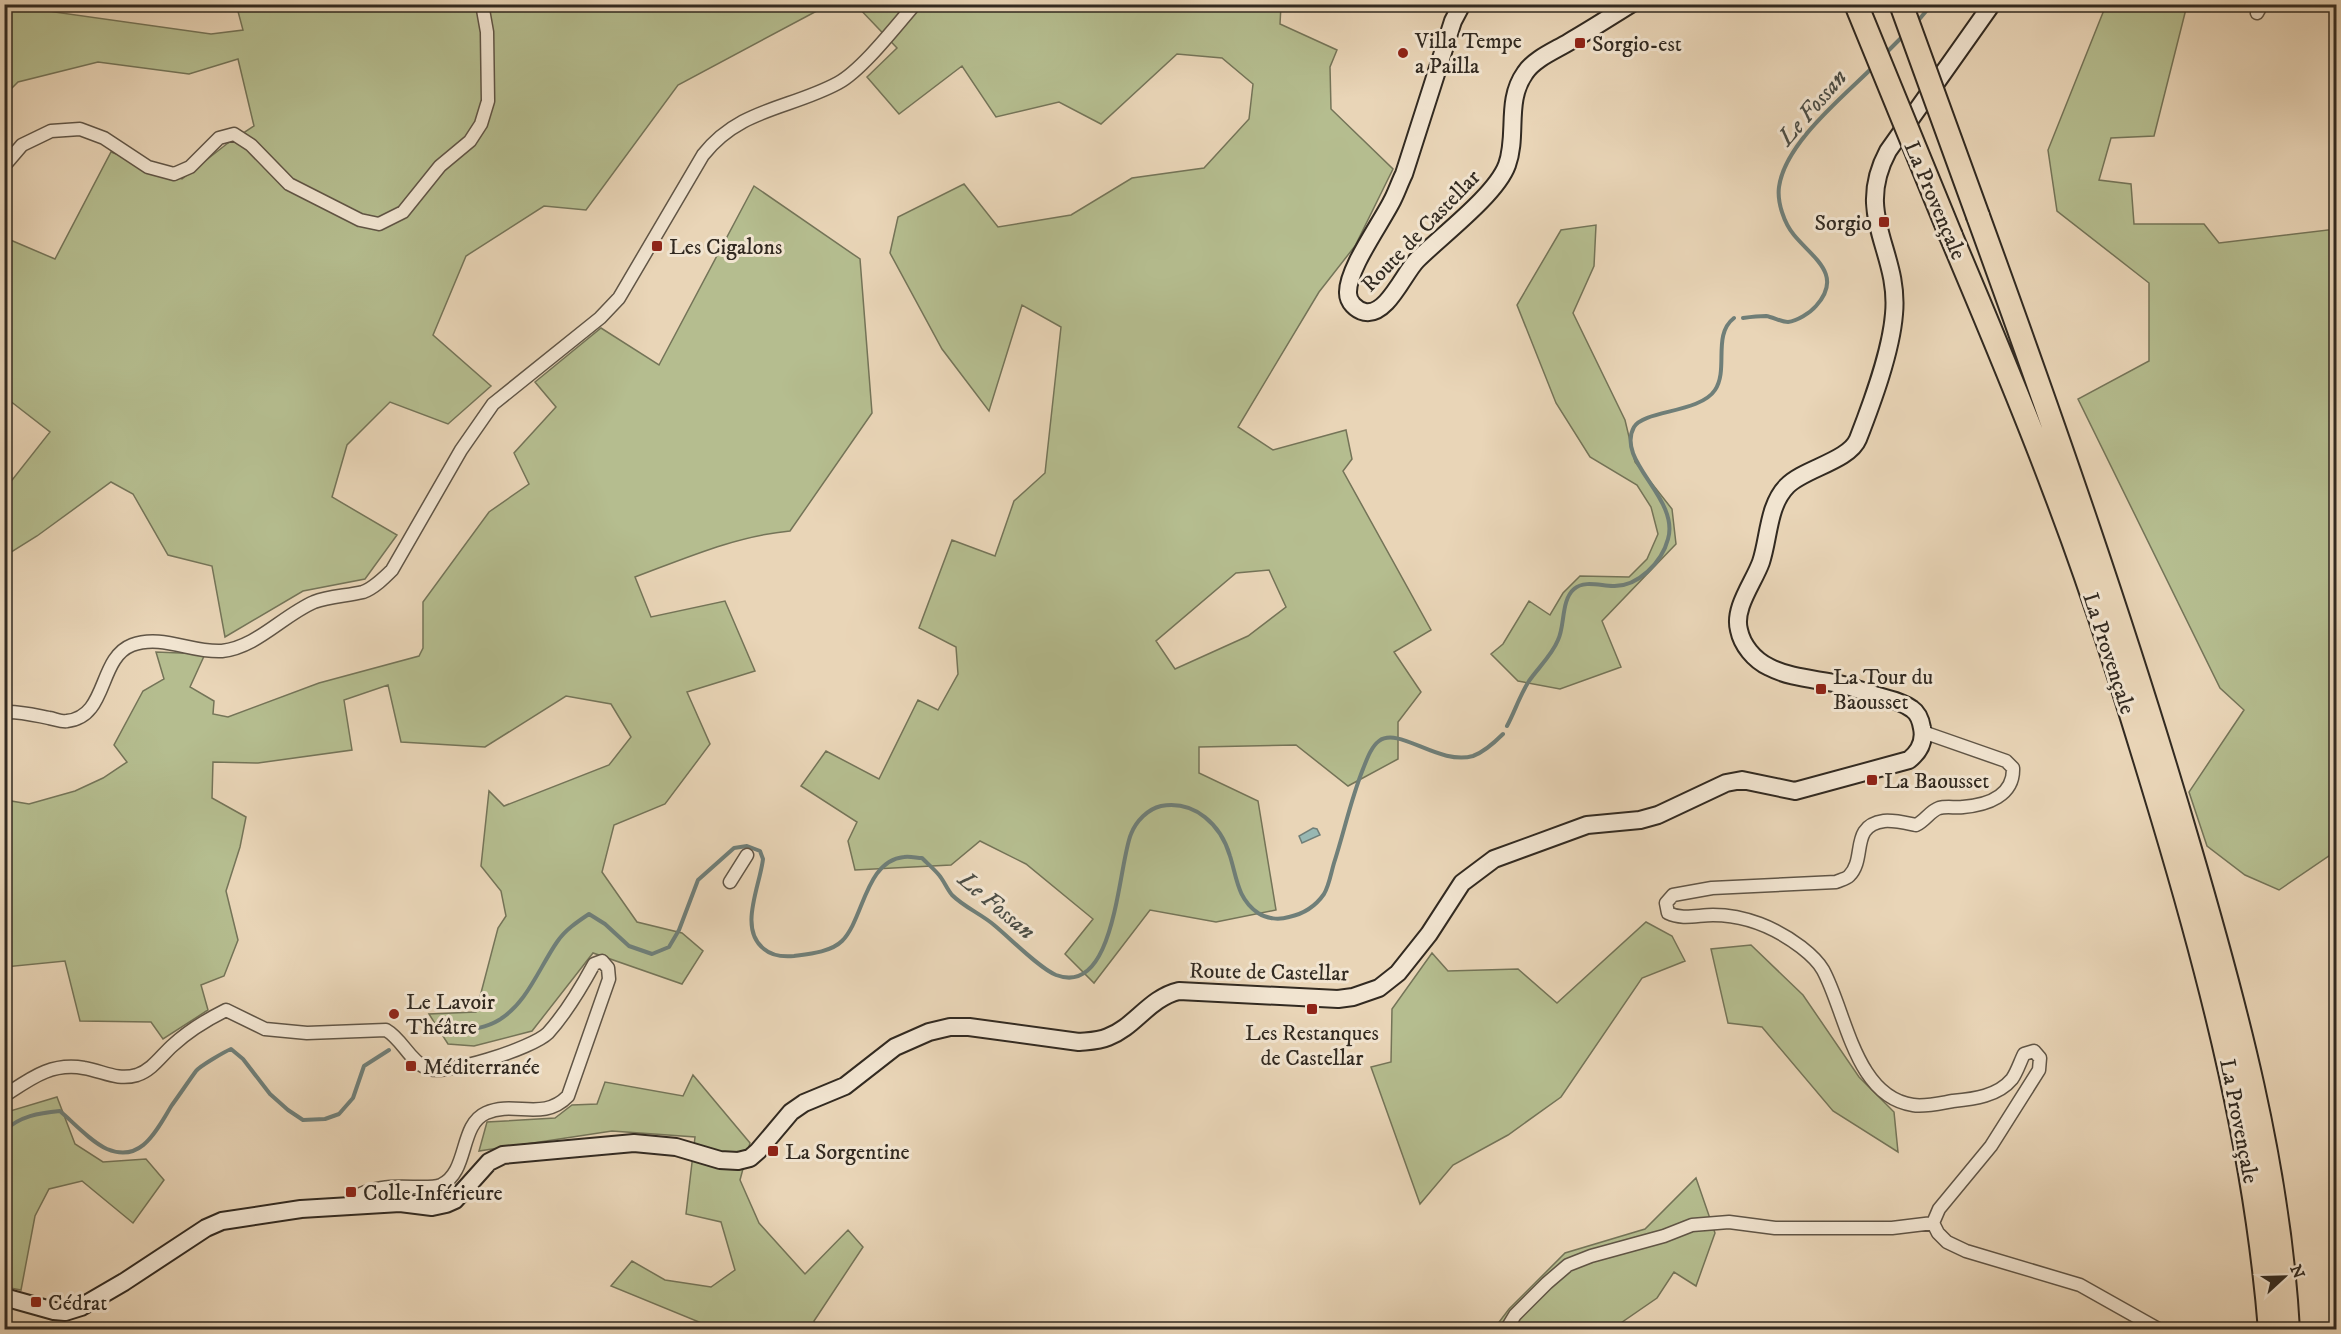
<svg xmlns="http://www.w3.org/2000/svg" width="2341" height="1334" font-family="'IM FELL DW Pica',serif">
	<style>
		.green { fill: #b5bd8f; stroke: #747458; stroke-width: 1.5; fill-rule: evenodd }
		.water { fill: #98b8b3; stroke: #6f7f79; stroke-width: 1.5 }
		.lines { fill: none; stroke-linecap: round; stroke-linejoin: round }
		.stream { stroke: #6f7f79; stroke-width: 4 }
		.street-casing { stroke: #605546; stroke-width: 15 }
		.secondary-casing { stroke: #322a21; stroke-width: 20 }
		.highway-casing { stroke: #322a21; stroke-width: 26 }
		.street { stroke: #f1e4d0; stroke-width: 12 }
		.secondary { stroke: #f1e4d0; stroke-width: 16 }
		.highway { stroke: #e9d5b7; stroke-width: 22 }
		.highway-bridge-casing { stroke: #322a21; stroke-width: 26; stroke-linecap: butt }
		.highway-bridge { stroke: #e9d5b7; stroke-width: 22 }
		.poi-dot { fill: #8f2418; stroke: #f1e4d0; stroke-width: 2 }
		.labels { text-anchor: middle; stroke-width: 6; stroke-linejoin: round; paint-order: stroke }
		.poi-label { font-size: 22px; fill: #322a21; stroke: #f1e4d0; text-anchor: start }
		.street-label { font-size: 22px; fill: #322a21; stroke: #f1e4d0 }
		.water-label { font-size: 24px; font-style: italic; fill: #4c4e46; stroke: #f1e4d0 }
	</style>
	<rect width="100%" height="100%" fill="#e9d5b7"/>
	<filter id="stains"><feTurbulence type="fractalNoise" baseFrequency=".00333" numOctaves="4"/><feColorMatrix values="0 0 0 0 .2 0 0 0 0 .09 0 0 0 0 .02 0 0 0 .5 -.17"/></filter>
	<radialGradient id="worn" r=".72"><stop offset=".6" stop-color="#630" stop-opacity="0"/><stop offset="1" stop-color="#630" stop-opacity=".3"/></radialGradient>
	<path class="green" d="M236,4l592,1 -150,80 -92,125 -42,-4 -78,50 -33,79 58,51 -43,38 -58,-22 -43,43 -15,52 65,38 -32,44 -62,12 -78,46 -13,-71 -44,-11 -35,-61 -22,-12 -74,54 -32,20v-67l45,-57 -45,-35 -1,-154 4,-4 47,20 56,-107 71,27 46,-36 26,-17 -16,-67 -49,15 -91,-12 -80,20 -13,13v-90l206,29 32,-4z
		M856,5h425l-1,19 57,26 -7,17 1,42 62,60 -38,77 -36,46 -81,135 35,23 73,-20 6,29 -9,12 88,159 -37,22 27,40 -23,30v37l-50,27 -52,-41 -97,2v26l59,28 18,109 -60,12 -66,-12 -56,73 -29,-29 28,-35 -67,-55 -46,-23 -29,24 -96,5 -7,-29 9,-19 -56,-36 25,-35 53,28 39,-79 20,10 20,-36 -2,-27 -37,-19 33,-88 43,16 19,-55 31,-28 16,-146 -39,-22 -33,106 -47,-62 -52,-96 8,-36 66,-33 34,43 73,-12 61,-37 72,-10 45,-49 4,-35 -31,-26 -45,-4 -76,70 -42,-22 -63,15 -34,-51 -63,48 -32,-37 30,-29zM1269,570l17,37 -38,29 -73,33 -19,-28 80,-68z
		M2106,5h81l-33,131 -43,2 -12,42 32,4 3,40h70l15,19 117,-14v622l-57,39 -34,-15 -38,-29 -18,-54 55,-82 -24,-22 -142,-289 71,-38v-78l-92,-72 -9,-61z
		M754,186l106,73 12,154 -82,118c-54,5 -104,27 -155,46l16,40 74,-16 30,70 -68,21 23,52 -45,60 -51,21 -12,47 35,50 45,11 21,18 -21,33 -89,-31 -61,78 -58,15 -26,-2 -19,-30 47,-2 22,-84 8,-12 -5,-25 -20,-25 8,-75 15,15 105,-41 22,-28 -20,-33 -45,-8 -81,51 -84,-5 -13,-57 -44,15 8,50 -94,13 -45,-1 -1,36 34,19 -6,30 -14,44 12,49 -14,36 -23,9 7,25 -45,29 -12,-17 -71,-1 -15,-60 -60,6v-167l24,4 46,-13 28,-13 24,-16 -13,-17 29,-54 21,-12 -8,-27 49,2 -15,33 24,14 -1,13 15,3 91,-34 100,-27 4,-8v-46l66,-90 40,-28 -15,-31 42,-46 -21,-25 66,-54 58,37z
		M1596,225l-2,41 -21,47 52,107 10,42 37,47 4,35 -74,77 19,46 -61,22 -42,-8 -27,-27 12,-10 26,-43 21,14 13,-22 17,-17 49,1 18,-18 11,-25 -7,-27 -14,-22 -47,-28 -34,-54 -39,-98 44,-75z
		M1646,922l26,14 13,25 -43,17 -81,119 -53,38 -55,30 -33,39 -49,-137 20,-5 1,-53 40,-56 16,18 70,-2 39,34z
		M1751,945l52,50 56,82 35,35 4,40 -65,-41 -71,-84 -34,-4 -17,-74z
		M693,1075l57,68 -10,37 19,43 46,51 43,-44 15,17 -49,74 1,8h-99l-105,-43 21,-25 33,19 46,7 24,-17 -14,-48 -35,-8 9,-77 -83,-6 -133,20 8,-29 68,-4 17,-13 25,-1 8,-22 78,14z
		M57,1097l18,47 28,18 43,-3 18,21 -31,43 -51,-42 -33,8 -14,27 -14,74 -16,-3v-164l5,-12z
		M1696,1178l19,55 -19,53 -22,-14 -17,26 -45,31 -119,1 16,-21 56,-56 80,-24z"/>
	<path class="water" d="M1313,828l4,1 3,6 -18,8 -3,-7z"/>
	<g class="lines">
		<path class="stream" d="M1917,22l15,-18
			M1885,54l18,-18
			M1743,318c7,-1 15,-2 23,-2 7,1 15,6 22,6 9,-1 22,-9 28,-16 28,-31 -3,-48 -22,-71 -10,-12 -17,-33 -15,-48 6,-44 64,-90 95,-121
			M1507,726c8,-15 13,-31 22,-45 9,-13 23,-26 29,-41 7,-14 3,-40 16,-51 10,-9 27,-3 39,-3 25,1 49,-24 55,-47 12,-41 -53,-78 -34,-112 10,-17 66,-14 81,-37 14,-21 -3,-55 19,-72
			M440,1034c20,-4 41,-3 59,-14 28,-17 40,-52 58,-78 8,-12 20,-20 32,-28l16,10 24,22 23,8 17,-7 10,-17 19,-50 36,-32 13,-2 13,5 3,8c-3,27 -25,70 1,90 8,7 19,8 30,7 15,-2 37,-4 48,-15 22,-22 23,-80 62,-84 6,-1 13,1 18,1 6,6 12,11 17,17 5,6 8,14 13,20 12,12 29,19 42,30 16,13 45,43 62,50 60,23 62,-110 75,-141 5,-13 17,-25 30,-28 34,-6 60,19 69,50 7,22 7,42 28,57 9,6 21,7 31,4 14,-3 26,-10 35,-23 5,-8 7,-21 10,-31 10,-31 17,-64 29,-94 4,-10 8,-22 16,-28 20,-15 60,25 94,15 11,-4 22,-14 30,-22
			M4,1131c16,-15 35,-18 56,-20 14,12 30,30 47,38 35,15 50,-20 65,-44 8,-11 16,-23 24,-34 4,-5 28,-19 35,-22l12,10 27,35 18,16 15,10 22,-1 14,-5 14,-16 11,-32 25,-16"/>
		<defs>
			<path id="street" d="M2257,13l5,-9
				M4,166l18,-21 29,-14 29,-2 24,9 44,29 26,7 16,-7 29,-29 15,-4 17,11 38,39 71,36 19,4 24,-12 37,-46 30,-25 11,-17 7,-23 -1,-69 -5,-28
				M4,712c16,-1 30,3 45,6 6,1 13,4 18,3 41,-4 31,-63 65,-76 30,-11 60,8 90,6 35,-4 60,-35 92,-49 15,-6 33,-6 49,-10 11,-4 21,-14 29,-22l69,-120 32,-46 107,-86 19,-20 84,-143c37,-47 87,-46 135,-72 24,-13 58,-57 77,-79
				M1923,732l83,29 7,7c1,28 -26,37 -50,39 -7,1 -17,-1 -24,1 -9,3 -14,13 -23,17 -10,-2 -22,-5 -32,-4 -35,5 -17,37 -35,55 -3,3 -9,4 -13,6l-124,6 -39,7 -7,8 2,10c14,7 30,2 45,2 32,0 63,13 88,32 9,7 17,14 22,23 23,42 32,127 90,135 12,2 28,-2 40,-4 21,-2 45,-5 59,-22 5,-7 8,-17 12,-25l10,-3 6,7 -1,12 -48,76 -52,63 -6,14
				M730,882l17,-27
				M4,1096c26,-17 47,-34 80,-28 19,3 33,13 53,7 15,-5 24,-19 35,-29 15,-14 36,-27 54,-36l39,19 42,4 79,-3c16,9 23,30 40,38 18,9 107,-20 122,-35 18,-20 33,-45 46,-69l8,-3 6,7 1,11 -41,117c-25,26 -54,4 -82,17 -27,12 -17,59 -45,72 -8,3 -19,2 -28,2 -22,-1 -43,0 -62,12l-2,9
				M1933,1223l5,10 9,9 19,9 114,34 80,45
				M1506,1330l9,-15 32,-32 21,-18 23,-9 73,-20 28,-11 37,-3 46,6h117l41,-5"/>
			<path id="secondary" d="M1462,4l-9,17 -49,153c-4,8 -7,17 -11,25 -11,23 -46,70 -45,94 0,9 8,17 17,19 22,4 39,-39 52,-52 24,-24 79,-65 90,-95 11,-30 -2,-64 18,-92 9,-14 29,-22 44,-31 21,-12 41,-25 62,-38
				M4,1297l50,14 11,1 16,-5 43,-25 82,-54 16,-7 79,-12 99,-6 32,4 14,-3 9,-4 34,-38 14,-7 131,-12 42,4 44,13 18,1 12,-3 8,-7 33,-39 13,-9 41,-17 50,-39 34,-15 21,-5h19l110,15c10,-1 20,-1 29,-5 27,-10 41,-39 71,-46l159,8 15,-2 26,-9 19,-15 31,-39 33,-51 32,-24 93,-34 53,-5 18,-5 68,-32 16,-3 53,11 114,-31c10,-8 16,-18 13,-32 -1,-6 -4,-15 -10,-19 -9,-7 -23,-10 -34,-13 -13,-4 -26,-9 -39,-12 -23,-5 -49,-6 -70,-17 -15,-7 -27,-22 -30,-37 -6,-22 15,-48 22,-68 8,-24 7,-57 26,-76 16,-17 62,-25 71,-47 14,-36 33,-87 36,-125 6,-63 -41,-98 -6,-163l104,-147"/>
			<path id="highway" d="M1978,216c76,209 149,417 211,630 46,157 90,319 99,484
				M1951,236c36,85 72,170 104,256 41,107 75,217 108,327 50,167 93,336 107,511"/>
		</defs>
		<use href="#street" class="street-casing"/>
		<use href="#secondary" class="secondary-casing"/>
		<use href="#highway" class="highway-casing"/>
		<use href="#street" class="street"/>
		<use href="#secondary" class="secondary"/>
		<use href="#highway" class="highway"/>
		<defs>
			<path id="highway-bridge" d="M1856,4l95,232
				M1901,4l77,212"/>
		</defs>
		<use href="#highway-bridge" class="highway-bridge-casing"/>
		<use href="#highway-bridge" class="highway-bridge"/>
	</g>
	<g class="poi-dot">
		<rect x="1574" y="37" width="12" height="12" rx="3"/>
		<circle cx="1403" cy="53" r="6"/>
		<rect x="1878" y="216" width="12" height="12" rx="3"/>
		<rect x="651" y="240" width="12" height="12" rx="3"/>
		<rect x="1815" y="683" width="12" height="12" rx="3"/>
		<rect x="1866" y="774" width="12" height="12" rx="3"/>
		<rect x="1306" y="1003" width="12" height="12" rx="3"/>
		<circle cx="394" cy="1014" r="6"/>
		<rect x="405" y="1060" width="12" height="12" rx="3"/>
		<rect x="767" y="1145" width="12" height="12" rx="3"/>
		<rect x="345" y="1186" width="12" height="12" rx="3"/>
		<rect x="30" y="1296" width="12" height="12" rx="3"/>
	</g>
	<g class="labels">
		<g class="poi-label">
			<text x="1415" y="48">Villa Tempe<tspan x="1415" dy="25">a Pailla</tspan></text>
			<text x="1592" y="51">Sorgio-est</text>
			<text x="1872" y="230" text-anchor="end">Sorgio</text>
			<text x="669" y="254">Les Cigalons</text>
			<text x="1833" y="684">La Tour du<tspan x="1833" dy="25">Baousset</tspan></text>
			<text x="1884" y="788">La Baousset</text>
			<text x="406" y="1009">Le Lavoir<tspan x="406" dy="25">Théâtre</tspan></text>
			<text x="1312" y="1040" text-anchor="middle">Les Restanques<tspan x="1312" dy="25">de Castellar</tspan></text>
			<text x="423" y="1074">Méditerranée</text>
			<text x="785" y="1159">La Sorgentine</text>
			<text x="363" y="1200">Colle Inférieure</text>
			<text x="48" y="1310">Cédrat</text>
		</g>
		<g class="street-label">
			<text transform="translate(1936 200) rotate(67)" y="8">La Provençale</text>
			<text transform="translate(1420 230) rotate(-46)" y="8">Route de Castellar</text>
			<text transform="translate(2110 653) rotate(72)" y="8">La Provençale</text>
			<text transform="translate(1269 971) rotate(1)" y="8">Route de Castellar</text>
			<text transform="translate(2240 1121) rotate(79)" y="8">La Provençale</text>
		</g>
		<g class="water-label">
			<text transform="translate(1812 107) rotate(-49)" y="8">Le Fossan</text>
			<text transform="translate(997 905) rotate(40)" y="8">Le Fossan</text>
		</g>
	</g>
	<rect width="2341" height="1334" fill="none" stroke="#e9d5b7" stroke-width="24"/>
	<rect x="6" y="6" width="2329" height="1322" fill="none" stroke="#322a21" stroke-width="3"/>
	<rect x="12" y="12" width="2317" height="1310" fill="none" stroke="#322a21" stroke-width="1.5"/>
	<g transform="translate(2284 1277) rotate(68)" stroke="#f1e4d0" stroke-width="4.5" paint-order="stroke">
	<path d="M0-4.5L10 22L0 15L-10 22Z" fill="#322a21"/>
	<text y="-9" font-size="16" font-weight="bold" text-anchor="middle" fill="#322a21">N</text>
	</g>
	<rect width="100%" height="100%" filter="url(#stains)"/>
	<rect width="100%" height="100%" fill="url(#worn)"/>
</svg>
